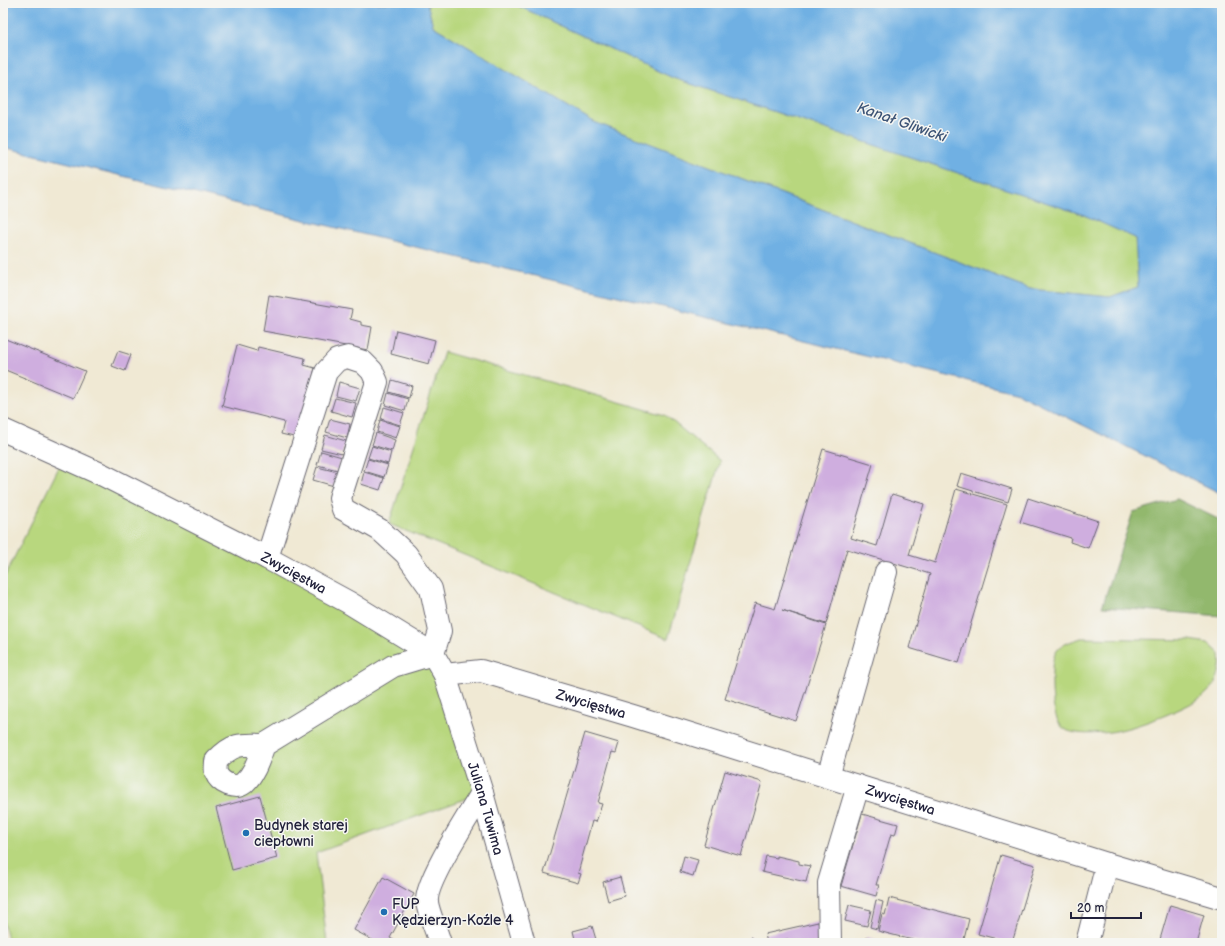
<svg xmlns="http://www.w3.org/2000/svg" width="1225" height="946" font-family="'Balsamiq Sans',sans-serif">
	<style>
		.green { fill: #b8d77e; stroke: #6d7c5c }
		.forest { fill: #92b86d; stroke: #5a6d54 }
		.water { fill: #6fb0e3; stroke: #48698f }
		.building { fill: #cfaedf }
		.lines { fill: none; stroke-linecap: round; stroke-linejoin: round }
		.minor-casing { stroke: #6a6871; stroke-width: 24 }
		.minor { stroke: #fff; stroke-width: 22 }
		.poi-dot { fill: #1f6fb2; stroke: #f6f6f2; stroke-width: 1.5 }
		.labels { text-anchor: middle; stroke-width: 3; stroke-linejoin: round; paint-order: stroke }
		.street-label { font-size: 14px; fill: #22223b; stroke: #f6f6f2 }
		.poi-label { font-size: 14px; fill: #22223b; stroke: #f6f6f2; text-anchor: start }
		.water-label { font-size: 15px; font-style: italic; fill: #3d5476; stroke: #f6f6f2 }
	</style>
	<rect width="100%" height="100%" fill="#f6f6f2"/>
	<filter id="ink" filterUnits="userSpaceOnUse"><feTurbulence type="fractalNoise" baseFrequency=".025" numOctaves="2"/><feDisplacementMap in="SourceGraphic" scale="8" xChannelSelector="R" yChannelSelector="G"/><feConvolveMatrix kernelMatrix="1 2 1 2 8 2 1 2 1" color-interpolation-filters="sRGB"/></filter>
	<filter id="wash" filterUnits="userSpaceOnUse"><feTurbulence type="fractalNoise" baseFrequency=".012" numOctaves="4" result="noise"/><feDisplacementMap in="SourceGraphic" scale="16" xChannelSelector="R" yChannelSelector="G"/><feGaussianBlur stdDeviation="0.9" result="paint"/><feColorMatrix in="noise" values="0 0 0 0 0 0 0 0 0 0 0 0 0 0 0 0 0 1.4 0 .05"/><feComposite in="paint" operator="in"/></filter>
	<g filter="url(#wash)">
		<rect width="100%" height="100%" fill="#f0e9d4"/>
		<path class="green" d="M427,3h85l161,75 411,137 52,23 2,49 -28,10 -80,-8 -436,-167 -161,-96z
			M444,352l221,63 55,46 -52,178 -279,-115z
			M64,457l369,197 49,139 -166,60 11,90h-318l-6,-22v-341z
			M1082,638l108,2 18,3 12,11c2,14 -2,28 -12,38 -14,15 -78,38 -98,40 -11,2 -38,4 -47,-4 -12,-12 -11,-40 -11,-56 0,-24 9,-28 30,-34z"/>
		<path class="forest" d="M1177,499l45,22v95l-120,-9 31,-95z"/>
		<path class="water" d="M3,3h424l6,23 161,96 436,167 80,8 28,-10 -3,-49 -51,-23 -411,-137 -161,-75h710v491l-204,-101 -1015,-246z"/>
		<g id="blocks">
			<path class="building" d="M269,295l83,15 -2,9 11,3v3l11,2 -4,23 -105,-19z
				M396,330l39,10 -6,24 -38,-10z
				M3,338l82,33 -12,27 -70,-29z
				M237,345l20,6 1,-4 47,11 -1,7 11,3 -17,70 -17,-4 3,-12 -62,-16z
				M118,351l13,4 -6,16 -13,-5z
				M392,380l20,6 -3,12 -20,-6z
				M339,382l21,6 -4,13 -20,-5z
				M388,393l20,6 -3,12 -20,-6z
				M335,398l21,5 -4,14 -21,-6z
				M384,407l20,6 -4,12 -19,-6z
				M330,419l20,5 -3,14 -21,-6z
				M380,420l20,6 -4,12 -19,-6z
				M376,433l19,7 -3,11 -20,-6z
				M325,435l21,6 -4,13 -21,-5z
				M372,446l19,6 -3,12 -20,-6z
				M823,449l50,15 -22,74 26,8 15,-52 32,10 -15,51 26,8 21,-74 51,15 -48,159 -50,-15 21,-74 -83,-25 -21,75 -44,-14 44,15 -30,96 -71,-22 30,-96 20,6z
				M321,451l21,6 -4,13 -21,-5z
				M368,459l20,6 -4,12 -20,-6z
				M317,467l21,5 -4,14 -21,-6z
				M364,472l20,6 -4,12 -19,-6z
				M961,473l51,16 -4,13 -51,-16z
				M1028,498l70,23 -10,27 -18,-6 1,-4 -51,-16z
				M585,733l34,10 -3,10 -4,-1 -14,51 4,1 -6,18 -4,-1 -14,52 3,1 -3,9 -34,-10z
				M725,771l37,11 -21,74 -37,-11z
				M260,796l17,62 -45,12 -16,-62z
				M862,814l36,10 -3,11 -4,-1 -15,51h3l-3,11 -35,-10z
				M1001,855l34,10 -23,78 -34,-9z
				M684,856l14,4 -5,16 -13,-4z
				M766,856l11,2v-2l22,5v3l11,2 -4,16 -44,-10z
				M383,877l31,17 -24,44 8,5h-20l-24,-13z
				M620,877l5,19 -17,5 -5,-19z
				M889,898l80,21 -6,24h-39l-46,-12 4,-17 3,1z
				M876,900l7,2 -6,27 -7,-2z
				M849,905l22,5 -4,16 -22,-5z
				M1170,905l34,10 -8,28h-37z
				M818,922l5,21h-34l-1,-4 -6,1 1,3h-16l-2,-9z
				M592,926l5,17h-21l-3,-12z
				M752,937l2,6h-19z
				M867,937l20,6h-21z"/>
		</g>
	</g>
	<g filter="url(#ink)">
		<use href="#blocks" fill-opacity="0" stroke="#6a6871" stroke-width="1"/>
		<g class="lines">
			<defs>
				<g id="minor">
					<path id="s1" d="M3,430l100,45 164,83 81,44 85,52 12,21 37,118 42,150"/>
					<path d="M267,558l59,-186 11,-12 11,-3 15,5 9,9 5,11 -37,116 3,11 37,21 26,24 25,35 9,42 -7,23"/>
					<path id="s2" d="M445,675l36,-4 152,45 474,148 115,34"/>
					<path d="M264,745c-5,13 -9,28 -20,38 -9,7 -24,0 -28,-10 -1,-3 0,-9 0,-12 17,-18 25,-17 48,-16l129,-79 40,-12"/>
					<path d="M828,777l58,-205"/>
					<path d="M440,943c-3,-11 -12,-31 -13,-41 -2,-21 43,-88 55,-109"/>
					<path d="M830,943l-1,-60 29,-97"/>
					<path d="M1087,943l20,-79"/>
				</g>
			</defs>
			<use href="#minor" class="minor-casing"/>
			<use href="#minor" class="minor"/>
		</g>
	</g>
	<g class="poi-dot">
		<circle cx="246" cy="833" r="4"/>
		<circle cx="384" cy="912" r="4"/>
	</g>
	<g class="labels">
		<g class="street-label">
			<text dy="5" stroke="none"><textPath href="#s1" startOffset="324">Zwycięstwa</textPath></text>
			<text dy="5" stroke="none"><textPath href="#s2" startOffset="151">Zwycięstwa</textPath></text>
			<text dy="5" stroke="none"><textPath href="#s2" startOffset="475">Zwycięstwa</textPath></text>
			<text dy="5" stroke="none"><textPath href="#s1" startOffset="649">Juliana Tuwima</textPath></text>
		</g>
		<g class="poi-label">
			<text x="254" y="830">Budynek starej<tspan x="254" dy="16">ciepłowni</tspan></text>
			<text x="392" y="909">FUP<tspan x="392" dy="16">Kędzierzyn-Koźle 4</tspan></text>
		</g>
		<g class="water-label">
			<text transform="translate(902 122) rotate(19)" y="5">Kanał Gliwicki</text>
		</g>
	</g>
	<rect width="1225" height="946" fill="none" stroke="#f6f6f2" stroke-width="16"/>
	<path d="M1071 912v6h70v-6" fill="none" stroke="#22223b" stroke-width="2"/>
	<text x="1077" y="912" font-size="12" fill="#22223b" stroke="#f6f6f2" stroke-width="3" paint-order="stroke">20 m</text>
</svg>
